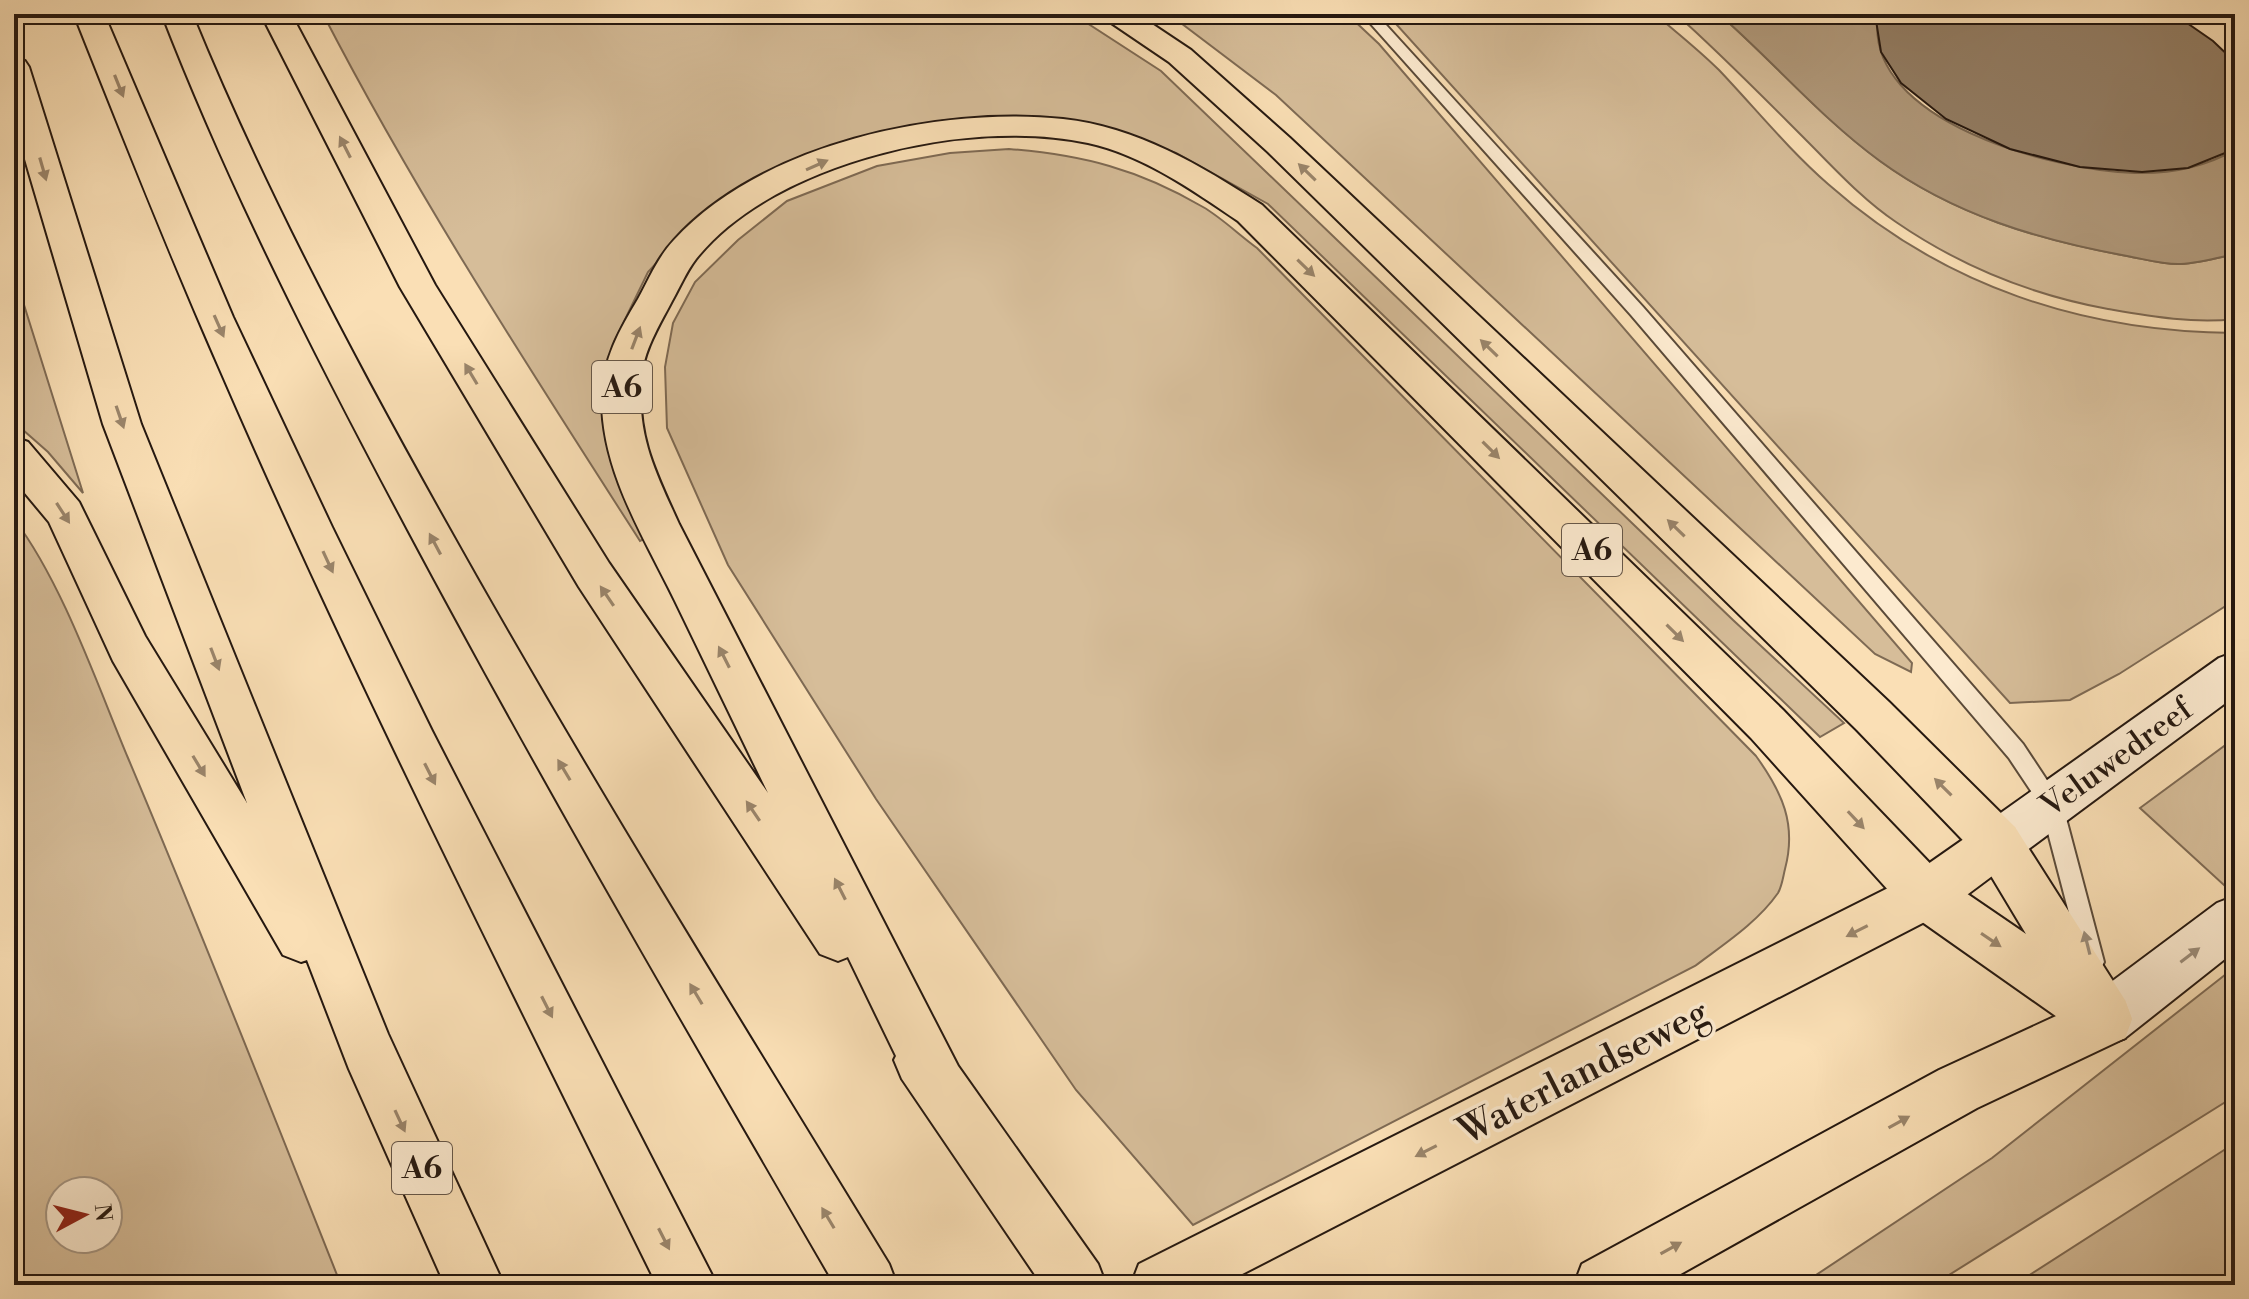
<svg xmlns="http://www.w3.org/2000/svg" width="2249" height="1299" font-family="'Libre Bodoni',serif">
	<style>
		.green { fill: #d6bd99; stroke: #7e6a54; stroke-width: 2; fill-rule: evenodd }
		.water { fill: #b29b7d; stroke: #7a6751; stroke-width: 2 }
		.building { fill: #947f66; stroke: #251810; stroke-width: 2 }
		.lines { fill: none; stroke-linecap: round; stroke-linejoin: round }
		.lane-casing { stroke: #5a4a39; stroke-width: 4 }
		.secondary-casing { stroke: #251810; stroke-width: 4 }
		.primary-casing { stroke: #251810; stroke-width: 4 }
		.highway-casing { stroke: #251810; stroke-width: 4 }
		.lane { fill: #fceacf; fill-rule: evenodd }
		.secondary { fill: #fceacf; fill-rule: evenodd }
		.primary { fill: #fadfb5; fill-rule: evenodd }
		.highway { fill: #fadfb5; fill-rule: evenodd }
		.oneway { fill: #9a856b }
		.oneway2 { fill: #9b8c79 }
		.labels { text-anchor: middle; stroke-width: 7; stroke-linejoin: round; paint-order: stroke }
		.shield { fill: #fceacf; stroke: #665749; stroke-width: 2 }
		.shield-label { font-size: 30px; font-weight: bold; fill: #251810 }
		.street-label { font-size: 32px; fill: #251810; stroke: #fceacf }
		.near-street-label { font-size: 38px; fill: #251810; stroke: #fceacf }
	</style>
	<rect width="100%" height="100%" fill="#fadfb5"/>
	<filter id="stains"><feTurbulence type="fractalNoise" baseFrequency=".0025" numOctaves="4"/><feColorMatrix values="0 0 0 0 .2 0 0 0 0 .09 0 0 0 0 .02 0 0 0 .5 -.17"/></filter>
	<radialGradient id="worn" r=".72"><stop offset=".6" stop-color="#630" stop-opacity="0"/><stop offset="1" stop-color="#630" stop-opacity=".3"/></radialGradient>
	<path class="green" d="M323,14h750l88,57 572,549 111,103 -24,14 -552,-533 -92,-51 -79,-26 -95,-10 -57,3 -113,26 -63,29 -95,69 -26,28 -34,70 -7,61 37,136 -4,2c-111,-173 -223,-345 -317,-527z
		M1169,14h178l32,30 533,619 -1,9 -36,-18 -599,-559z
		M1387,14h268c21,18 44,36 64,56 36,38 70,80 109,114 115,102 255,148 407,149v267l-116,74 -49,26 -60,3z
		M1676,14h43c55,48 102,104 161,147 74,54 159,79 247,95 17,3 37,9 54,8 18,-1 36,-6 54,-10v65c-42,5 -86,-3 -127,-10 -76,-14 -148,-43 -212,-87 -33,-22 -61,-53 -89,-81 -43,-43 -86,-87 -131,-127z
		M1009,149c74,6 129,20 194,58 19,11 36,28 54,41l499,508c26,36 41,68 29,113 -2,8 -3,17 -7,24 -21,30 -54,51 -83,73l-502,259 -117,-135 -200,-291 -148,-234 -61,-137 -2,-61 8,-44 22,-41 43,-42 49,-39 90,-35 73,-13z
		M14,273l69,220 -35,-41 -34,-30z
		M14,519c48,63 83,165 114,239 74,175 143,351 213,527h-327zM60,1191h48v48h-48z
		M2235,738v140l-10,8 -85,-78z
		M2235,967v129l-302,189h-132l191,-127z
		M2235,1143v142h-221z"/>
	<path class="water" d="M1719,14l159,2c-15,106 178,155 257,157 35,1 69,-6 100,-23v104c-18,4 -36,9 -54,10 -17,1 -37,-5 -54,-8 -88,-16 -173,-41 -247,-95 -59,-43 -106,-99 -161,-147z"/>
	<path class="building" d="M1875,14h299l39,27 22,21v87l-47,19 -46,4 -62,-5 -70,-18 -64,-30 -45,-36 -20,-31z"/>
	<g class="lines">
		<defs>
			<path id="lane" d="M1362,14h14l267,293 380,437 39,59 42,159 -4,8 -8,3 -8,-3 -43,-164 -32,-48 -378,-443z"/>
			<path id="secondary" d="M2235,652v44l-220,163 -17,6 -17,-6 -7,-16 7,-16 238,-169z
				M2235,896v55l-110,87 -19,7 -19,-7 -7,-19 7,-19 130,-97z"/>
			<path id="primary" d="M1998,821l17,6 7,16 -7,16 -71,53 -723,373h-90l8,-21 769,-386 73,-51z
				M2106,993l19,7 7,19 -7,19 -148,70 -316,177h-87l8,-21 357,-194z"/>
			<path id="highway" d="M74,14h30l129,303 99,210 100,204 285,554h-60c-150,-305 -304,-608 -439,-920 -51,-116 -97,-233 -144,-351z
				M162,14h30c72,176 161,343 254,509 140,251 293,495 443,741l8,21h-62c-145,-250 -291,-500 -427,-755 -90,-169 -177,-338 -246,-516z
				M261,14h30l144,271 174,278 159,230c-31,-64 -62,-128 -93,-192 -31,-64 -74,-130 -73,-204 1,-38 17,-66 36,-98 11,-20 20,-42 36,-59 87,-96 264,-134 389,-121 74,8 137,46 199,86l521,505 161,168 82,56 -45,-75 -124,-129 -589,-578 -99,-90 -62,-42 -5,-6h35l54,36 99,88 599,564 126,125 110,173 7,19 -7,19 -19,7 -19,-7 -179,-126 -157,-174 -513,-517c-46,-31 -95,-66 -150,-78 -118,-26 -314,18 -392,116 -10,13 -16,28 -24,42 -13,25 -29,50 -31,79 -4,58 15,93 38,144l279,542 140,198 8,21h-64l-140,-206 -8,-19 2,-4 -48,-99 -10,4 -18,-7 -241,-367 -179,-300z
				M14,58l11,3 4,6 112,357 247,610 116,251h-59l-96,-216 -42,-109 -6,2 -18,-7 -170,-294 -64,-139 -35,-42v-43l14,5 51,60 66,134 102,167 -144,-379 -89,-302z"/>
		</defs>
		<use href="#lane" class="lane-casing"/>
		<use href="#secondary" class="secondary-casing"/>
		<use href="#primary" class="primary-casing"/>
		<use href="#highway" class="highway-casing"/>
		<use href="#lane" class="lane"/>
		<use href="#secondary" class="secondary"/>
		<use href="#primary" class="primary"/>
		<use href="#highway" class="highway"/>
	</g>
	<defs><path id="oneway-solid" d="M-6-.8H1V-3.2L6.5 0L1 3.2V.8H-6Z" transform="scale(2)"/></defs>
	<g class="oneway">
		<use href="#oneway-solid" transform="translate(119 86) rotate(68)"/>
		<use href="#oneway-solid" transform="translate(345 147) rotate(-117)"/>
		<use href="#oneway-solid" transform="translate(817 165) rotate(-24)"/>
		<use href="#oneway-solid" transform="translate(43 169) rotate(74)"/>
		<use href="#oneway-solid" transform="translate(1307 172) rotate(-136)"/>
		<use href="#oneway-solid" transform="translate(1306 268) rotate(44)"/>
		<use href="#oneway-solid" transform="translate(219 326) rotate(66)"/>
		<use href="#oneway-solid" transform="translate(636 338) rotate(-69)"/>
		<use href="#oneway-solid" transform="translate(1489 348) rotate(-136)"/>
		<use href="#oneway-solid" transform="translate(471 374) rotate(-121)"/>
		<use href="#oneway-solid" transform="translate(120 417) rotate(71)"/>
		<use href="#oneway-solid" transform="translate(1491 450) rotate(45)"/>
		<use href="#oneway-solid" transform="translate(63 513) rotate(57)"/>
		<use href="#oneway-solid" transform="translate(1676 528) rotate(-136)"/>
		<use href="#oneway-solid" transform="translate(435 544) rotate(-118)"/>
		<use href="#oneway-solid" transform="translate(328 562) rotate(65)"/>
		<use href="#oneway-solid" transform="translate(607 596) rotate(-124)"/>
		<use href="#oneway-solid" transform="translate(1675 633) rotate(45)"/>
		<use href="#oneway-solid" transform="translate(724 657) rotate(-117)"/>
		<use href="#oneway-solid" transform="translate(215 659) rotate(69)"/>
		<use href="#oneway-solid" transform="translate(199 766) rotate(59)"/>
		<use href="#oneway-solid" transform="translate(564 770) rotate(-121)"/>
		<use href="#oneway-solid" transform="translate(430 774) rotate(63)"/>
		<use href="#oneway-solid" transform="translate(1943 787) rotate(-135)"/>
		<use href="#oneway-solid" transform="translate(753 811) rotate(-124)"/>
		<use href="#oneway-solid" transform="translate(1856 820) rotate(47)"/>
		<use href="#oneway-solid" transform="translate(840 889) rotate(-117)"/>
		<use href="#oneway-solid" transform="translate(1857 931) rotate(153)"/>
		<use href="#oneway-solid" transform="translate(1991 940) rotate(34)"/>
		<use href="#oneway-solid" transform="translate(696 994) rotate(-121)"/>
		<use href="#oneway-solid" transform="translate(547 1007) rotate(63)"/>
		<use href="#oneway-solid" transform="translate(400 1121) rotate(65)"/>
		<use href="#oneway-solid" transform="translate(1899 1122) rotate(-29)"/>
		<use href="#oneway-solid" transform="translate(1426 1151) rotate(153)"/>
		<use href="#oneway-solid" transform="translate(828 1218) rotate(-121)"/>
		<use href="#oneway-solid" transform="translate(664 1239) rotate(63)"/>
		<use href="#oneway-solid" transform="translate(1671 1248) rotate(-29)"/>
	</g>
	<g class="oneway2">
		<use href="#oneway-solid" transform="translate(2087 943) rotate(-104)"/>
		<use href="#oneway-solid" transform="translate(2190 955) rotate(-37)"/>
	</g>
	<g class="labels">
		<g class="shield">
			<rect x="592" y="361" width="60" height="52" rx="6"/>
			<rect x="1562" y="524" width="60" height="52" rx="6"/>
			<rect x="392" y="1142" width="60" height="52" rx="6"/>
		</g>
		<g class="shield-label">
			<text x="622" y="397">A6</text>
			<text x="1592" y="560">A6</text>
			<text x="422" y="1178">A6</text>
		</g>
		<g class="street-label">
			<text transform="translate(2116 757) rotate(-36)" y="11">Veluwedreef</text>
		</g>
		<g class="near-street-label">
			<text transform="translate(1583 1071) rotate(-27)" y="13">Waterlandseweg</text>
		</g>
	</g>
	<rect width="2249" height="1299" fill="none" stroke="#fadfb5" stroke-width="48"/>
	<rect x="16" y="16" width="2217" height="1267" fill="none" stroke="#251810" stroke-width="4"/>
	<rect x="24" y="24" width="2201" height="1251" fill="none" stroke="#251810" stroke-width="2"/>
	<g transform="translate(84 1215) rotate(83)"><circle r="38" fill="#fceacf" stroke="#a69683" stroke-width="2"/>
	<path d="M0-6L14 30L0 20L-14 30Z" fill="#8f2418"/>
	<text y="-12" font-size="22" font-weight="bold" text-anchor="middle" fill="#251810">N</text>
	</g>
	<rect width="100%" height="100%" filter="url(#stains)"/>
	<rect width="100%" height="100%" fill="url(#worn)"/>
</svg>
